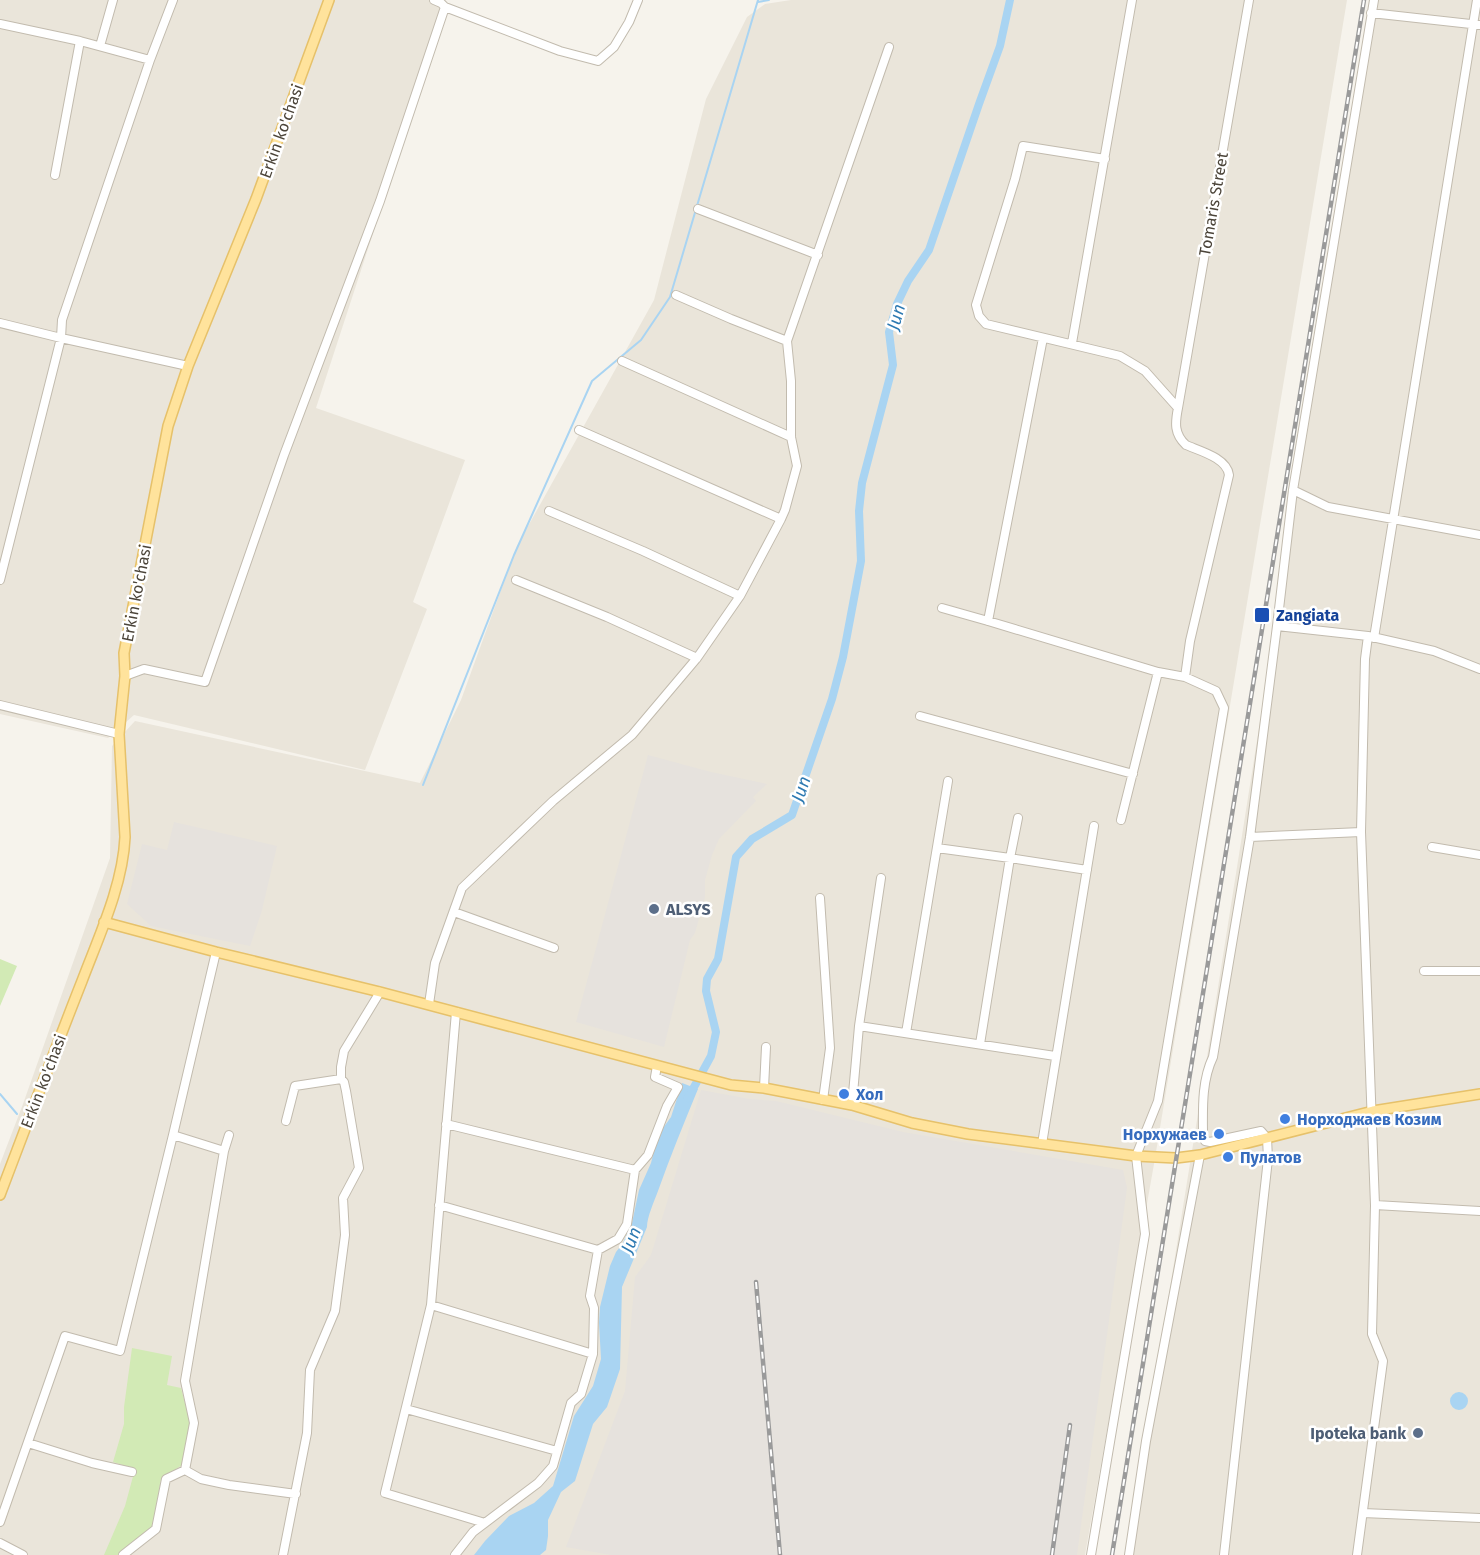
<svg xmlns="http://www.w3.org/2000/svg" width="1480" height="1555" font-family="'Fira Sans',sans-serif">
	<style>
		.residential { fill: #eae5da }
		.industrial { fill: #e6e2dd }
		.green { fill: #d2eab5 }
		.water { fill: #a9d4f2 }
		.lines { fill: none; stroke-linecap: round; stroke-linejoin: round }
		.stream { stroke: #a9d4f2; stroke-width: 2 }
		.canal { stroke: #a9d4f2; stroke-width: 8 }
		.minor-casing { stroke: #c2bbae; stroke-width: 10 }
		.major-casing { stroke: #e6c16a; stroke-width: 12 }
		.minor { stroke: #fff; stroke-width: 8 }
		.major { stroke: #ffe39c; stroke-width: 9 }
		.rail-casing { stroke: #9a9a9a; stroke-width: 4.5 }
		.rail { stroke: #fff; stroke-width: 2; stroke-dasharray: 7; stroke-linecap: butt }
		.transit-dot { fill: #1a4fb4; stroke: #fff; stroke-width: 2 }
		.service-dot { fill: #5c6f8a; stroke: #fff; stroke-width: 2 }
		.shop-dot { fill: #3f7fe0; stroke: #fff; stroke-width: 2 }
		.labels { text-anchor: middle; stroke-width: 5; stroke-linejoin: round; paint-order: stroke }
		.street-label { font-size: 16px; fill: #4b4439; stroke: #fff }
		.transit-label { font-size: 16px; font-weight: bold; fill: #164399; stroke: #fff; text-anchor: start }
		.service-label { font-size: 16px; font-weight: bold; fill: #4e5e75; stroke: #fff; text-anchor: start }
		.shop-label { font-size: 16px; font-weight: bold; fill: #366cbe; stroke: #fff; text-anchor: start }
		.water-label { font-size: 18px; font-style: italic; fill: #2e7ab2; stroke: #fff }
	</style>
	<rect width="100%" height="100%" fill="#f6f3ec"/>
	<path class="residential" d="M0,0h442l6,4 -132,404 149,52 -52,142 14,7 -62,161 -231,-55 -26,23 -108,-24z
		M791,0h556l-193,1164 -69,391h-1085v-391l23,-60 87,-246 2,-112 23,-25 285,62 41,-83 56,-154 137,-246 52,-201 41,-82 18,-13z
		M1374,0h106v1555h-353l74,-460z"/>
	<path class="industrial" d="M648,755l63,17 56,12 -14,13 3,4 -37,38 -7,16 -7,25v17l-10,36 -5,7 -26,107 -88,-25z
		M174,822l103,24 -15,64 -12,36 -99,-20 -24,-22 15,-60 25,6z
		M701,1090l49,9 26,2 127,31 220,38 4,18 -50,367h-466l-45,-8 59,-156 10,-114 16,-22z"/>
	<path class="green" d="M0,959l17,7 -17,40z
		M132,1348l40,8 -5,29 14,3 10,38 -9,39 -21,14 -8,48 -35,28h-14l21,-49 10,-37 -22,-7 11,-38v-17z"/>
	<path class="water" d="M682,1083l16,6c-14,34 -28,68 -40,102 -4,11 -11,26 -11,36l-25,60 -2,82 -13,38 -14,17 -18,57 -14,11 -13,28v16l-2,14 -6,5h-66l11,-14 24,-25 25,-13 19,-17 21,-70 19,-30 8,-27 -2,-36 1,-16 10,-41 6,-14 7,-9 9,-20 7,-33 12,-27 7,-28 13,-18z
		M1450 1401a9 9 0 1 1 18 0a9 9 0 1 1-18 0Z"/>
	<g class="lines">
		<path class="stream" d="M758,2l11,-2
			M423,785l91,-230 78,-174 49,-41 29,-43 88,-297
			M0,1094l17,20"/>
		<path class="canal" d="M688,1098l23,-42 5,-24 -10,-41 1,-12 11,-20 18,-102 16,-18 40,-24 40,-116 11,-42 18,-96 -2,-50 3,-28 31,-118 -4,-33 8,-28 11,-23 21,-31 50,-146 21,-58 10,-46"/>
		<defs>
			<path id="minor" d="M434,0l7,3 4,4 115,44 38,10 16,-14 15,-25 9,-22
				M1371,13l109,12
				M0,24l80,17 70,19
				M100,46l13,-46
				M1105,159l-82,-13 -8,33 -39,126 3,11 7,8 134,32 25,15 33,37c-3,15 -4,26 8,37 14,6 41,13 43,30l-39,166 -5,36
				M55,175l25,-134
				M698,209l120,46
				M676,295l55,24 56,22
				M0,323l61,15 127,28
				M1072,343l60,-343
				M622,361l169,76
				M1178,408l71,-408
				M579,430l202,89
				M1293,490l35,17 152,28
				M549,511l94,40 97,45
				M0,580l61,-242 1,-18 88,-260 23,-60
				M516,580l91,37 90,41
				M942,608l46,13 170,51 27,5 31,14 8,17 -66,393 -22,55 9,78 -54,321
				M988,621l55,-283
				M1277,626l91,10 66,15 46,18
				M1374,638l103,-638
				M125,676l19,-7 61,13 79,-227 96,-254 65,-194
				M0,705l119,29
				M920,716l213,58
				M1121,820l37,-148
				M1250,837l111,-5
				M1432,847l48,8
				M937,848l73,10 77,12
				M820,898l10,150 -7,52
				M454,912l100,36
				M1424,971h56
				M429,1004l6,-41 27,-75 91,-87 79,-66 65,-77 43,-62 41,-77 4,-9 12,-44 -6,-29v-56l-4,-40 102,-294
				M456,1012l-25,293 -46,188 100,30
				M859,1026l196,30
				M906,1033l42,-252
				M980,1044l30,-186 8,-40
				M764,1088l2,-41
				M852,1105l7,-79 22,-148
				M286,1121l9,-35 46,-7
				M446,1124l189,46
				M173,1135l51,16
				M1042,1144l52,-318
				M439,1205l159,45 20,-11 9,-15 8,-54 13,-15 19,-49 11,-19 -23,-10 2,-11
				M1375,1205l105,6
				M431,1305l162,49
				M406,1409l151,42
				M28,1443l64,20 40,9
				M185,1470l16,9 28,6 67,9
				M1363,1513l117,5
				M0,1522l65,-186 55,15 53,-216 43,-183
				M0,1543l23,12
				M123,1555l33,-26 10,-50 19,-9 9,-47 -9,-42 39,-230 5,-16
				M283,1555l24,-122 3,-63 25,-59 10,-76 -2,-37 16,-30 -13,-77 -2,-9 -3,-3v-12l3,-16 36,-59
				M455,1555l18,-23 65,-49 15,-17 18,-63 10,-9 12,-40 1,-46 -4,-12 8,-46
				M1129,1555l17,-114 54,-286
				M1224,1555l44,-396 -1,-21 -6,-7 -51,11 -5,-1 -2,-4c0,-26 -2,-55 10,-80l37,-220 27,-211 16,-136 81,-490
				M1357,1555l26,-194 -11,-27 3,-129 -14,-373 4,-173 3,-23"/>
			<path id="major" d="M104,922l112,30 164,40 351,93 33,3 88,17 60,18 56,11 168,22 40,2 24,-3 173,-44 107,-17
				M0,1195c27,-71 54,-143 82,-214 17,-45 41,-96 43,-144l-6,-103 6,-58 -1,-23 44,-227 20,-60 68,-167 73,-199"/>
		</defs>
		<use href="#minor" class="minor-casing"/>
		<use href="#major" class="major-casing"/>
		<use href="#minor" class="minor"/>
		<use href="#major" class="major"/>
		<defs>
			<path id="rail" d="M756,1282l24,273
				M1052,1555l18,-130
				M1112,1555l252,-1555"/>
		</defs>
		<use href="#rail" class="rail-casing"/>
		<use href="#rail" class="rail"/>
	</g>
	<rect class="transit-dot" x="1254" y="607" width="16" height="16" rx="3"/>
	<g class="service-dot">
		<circle cx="654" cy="909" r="6"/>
		<circle cx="1418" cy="1433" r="6"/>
	</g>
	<g class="shop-dot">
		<circle cx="844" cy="1094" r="6"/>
		<circle cx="1285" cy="1119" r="6"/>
		<circle cx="1219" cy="1134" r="6"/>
		<circle cx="1228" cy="1157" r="6"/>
	</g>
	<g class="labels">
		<g class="street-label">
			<text transform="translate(281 131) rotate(-70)" y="6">Erkin ko'chasi</text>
			<text transform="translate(1213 204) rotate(-80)" y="6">Tomaris Street</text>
			<text transform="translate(136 593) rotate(-79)" y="6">Erkin ko'chasi</text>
			<text transform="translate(43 1081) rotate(-69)" y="6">Erkin ko'chasi</text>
		</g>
		<g class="transit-label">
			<text x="1276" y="621">Zangiata</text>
		</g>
		<g class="service-label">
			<text x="666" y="915">ALSYS</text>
			<text x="1406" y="1439" text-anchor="end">Ipoteka bank</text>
		</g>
		<g class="shop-label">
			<text x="856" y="1100">Хол</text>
			<text x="1297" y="1125">Норходжаев Козим</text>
			<text x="1207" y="1140" text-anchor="end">Норхужаев</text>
			<text x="1240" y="1163">Пулатов</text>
		</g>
		<g class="water-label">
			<text transform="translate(896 317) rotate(-74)" y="6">Jun</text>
			<text transform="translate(801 789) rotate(-71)" y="6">Jun</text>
			<text transform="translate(631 1240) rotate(-68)" y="6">Jun</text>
		</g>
	</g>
</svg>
